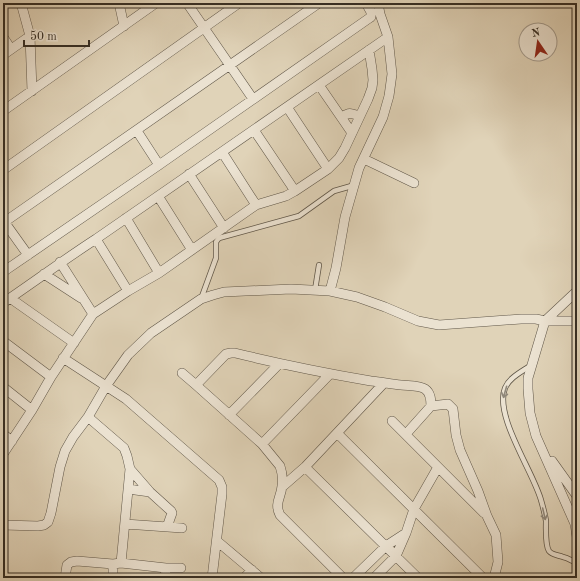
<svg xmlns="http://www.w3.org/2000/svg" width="580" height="581" font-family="'Old Standard TT',serif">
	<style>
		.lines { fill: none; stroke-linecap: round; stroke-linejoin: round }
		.lane-casing { stroke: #605749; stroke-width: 6 }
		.street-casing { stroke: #605749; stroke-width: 10 }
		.lane { stroke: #ebe2d1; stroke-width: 4.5 }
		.street { stroke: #ebe2d1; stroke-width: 9 }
		.oneway { stroke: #90887a }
	</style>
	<rect width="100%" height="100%" fill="#e0d3b8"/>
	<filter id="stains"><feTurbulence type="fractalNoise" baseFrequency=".005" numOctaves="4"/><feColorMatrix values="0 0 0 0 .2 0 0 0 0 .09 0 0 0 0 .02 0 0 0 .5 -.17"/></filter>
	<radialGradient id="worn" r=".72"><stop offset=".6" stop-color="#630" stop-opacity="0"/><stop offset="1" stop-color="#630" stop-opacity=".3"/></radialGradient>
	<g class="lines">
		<defs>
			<path id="lane" d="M315,290l4,-25
				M201,299l15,-41v-16l3,-4 80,-22 35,-25 21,-6
				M530,366c-9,6 -21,12 -25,22 -11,28 28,83 36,112 2,7 4,14 5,21 0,7 -1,24 3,30 3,4 9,4 14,6 5,1 9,4 14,6"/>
			<path id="street" d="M21,3l9,33 2,55
				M119,3l5,23
				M187,3l66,96
				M3,37l8,12
				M3,55l27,-19
				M319,85l33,48
				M287,107l41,62
				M3,111l153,-108
				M342,117c7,-5 9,-4 17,-1
				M254,130l41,61
				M137,131l22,34
				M222,152l34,53
				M364,159l50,24
				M3,170l236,-167
				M189,174l35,54
				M158,196l34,54
				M126,218l33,55
				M3,220l25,35
				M3,223l316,-220
				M96,239l32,52
				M60,262l33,52
				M3,272l156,-107 209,-146 3,-2v-5l-5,-9
				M44,274l37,24
				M330,291l6,-23 9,-51 14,-49 24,-51 6,-21 3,-22 -4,-37 -8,-23 -2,-11
				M577,291l-32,30 -17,57v11l2,24 6,23 39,88 2,13
				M10,298l64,45
				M3,303c31,-21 62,-44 93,-64l292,-202
				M3,341l48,36
				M63,358l63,41 93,81 3,7v7l-10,84
				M182,373l14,12 66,59 18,22c2,6 3,14 2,20 -1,12 -8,17 -2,29l63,63
				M196,385l30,-31 5,-1h4c45,11 90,20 136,28 10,1 20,3 30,4 7,1 18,0 24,4 6,4 6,12 6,17l17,-2 5,5 3,26 4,15 18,41 9,25 9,19 2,27 -4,16
				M3,387l29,23
				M229,415l50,-51
				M88,417l36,31 3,8 3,13 -9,94
				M392,421l92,92
				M337,433l146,145
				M3,434l9,7
				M406,434l25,-28
				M262,444l68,-70
				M3,454l29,-44 19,-33 42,-63 35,-23 31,-18 97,-68 30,-9 9,-5 33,-22 11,-11 6,-10 23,-49 4,-11 1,-8 -1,-11 -3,-19
				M552,461l25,35
				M305,467l113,111
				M130,469l20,23 21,19 1,2 -5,14
				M282,487l23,-20 79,-84
				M128,489l22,3
				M125,524l57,4
				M3,525l35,1 6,-1 4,-3 3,-9 9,-46 5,-16 8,-14 15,-20 18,-31 22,-31 23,-22 50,-34 12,-4 11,-3 67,-3 39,2 27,6 28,10 33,14 21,4 82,-6h15l9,2h32
				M406,533l8,-24 24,-42
				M217,541l44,37
				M65,578l2,-13 4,-3 6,-1 36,3 8,-1 45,5h15
				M113,578v-14
				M165,578l1,-10
				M244,578l8,-8
				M353,578l33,-32 20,-13 -10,23 -22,22"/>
		</defs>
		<use href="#lane" class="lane-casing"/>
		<use href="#street" class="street-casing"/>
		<use href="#lane" class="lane"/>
		<use href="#street" class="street"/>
	</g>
	<defs><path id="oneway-shaft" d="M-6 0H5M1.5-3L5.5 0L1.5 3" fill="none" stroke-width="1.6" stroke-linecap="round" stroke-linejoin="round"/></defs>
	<g class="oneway">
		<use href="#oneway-shaft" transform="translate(505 392) rotate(106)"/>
		<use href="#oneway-shaft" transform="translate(544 514) rotate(77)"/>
	</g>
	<rect width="580" height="581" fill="none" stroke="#e0d3b8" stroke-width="16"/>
	<rect x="4" y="4" width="572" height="573" fill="none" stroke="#362e24" stroke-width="2"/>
	<rect x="8" y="8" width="564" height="565" fill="none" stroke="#362e24"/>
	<g transform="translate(538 42) rotate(347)"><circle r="19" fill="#ebe2d1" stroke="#a39a8c"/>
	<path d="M0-3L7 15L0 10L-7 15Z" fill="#8f2418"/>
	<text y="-6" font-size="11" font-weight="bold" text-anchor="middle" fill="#362e24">N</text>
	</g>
	<path d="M24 40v6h65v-6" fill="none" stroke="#362e24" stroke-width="2"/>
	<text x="30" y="40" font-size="12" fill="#362e24" stroke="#ebe2d1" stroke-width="3" paint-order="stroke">50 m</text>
	<rect width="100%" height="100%" filter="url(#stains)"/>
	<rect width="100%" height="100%" fill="url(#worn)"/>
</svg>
